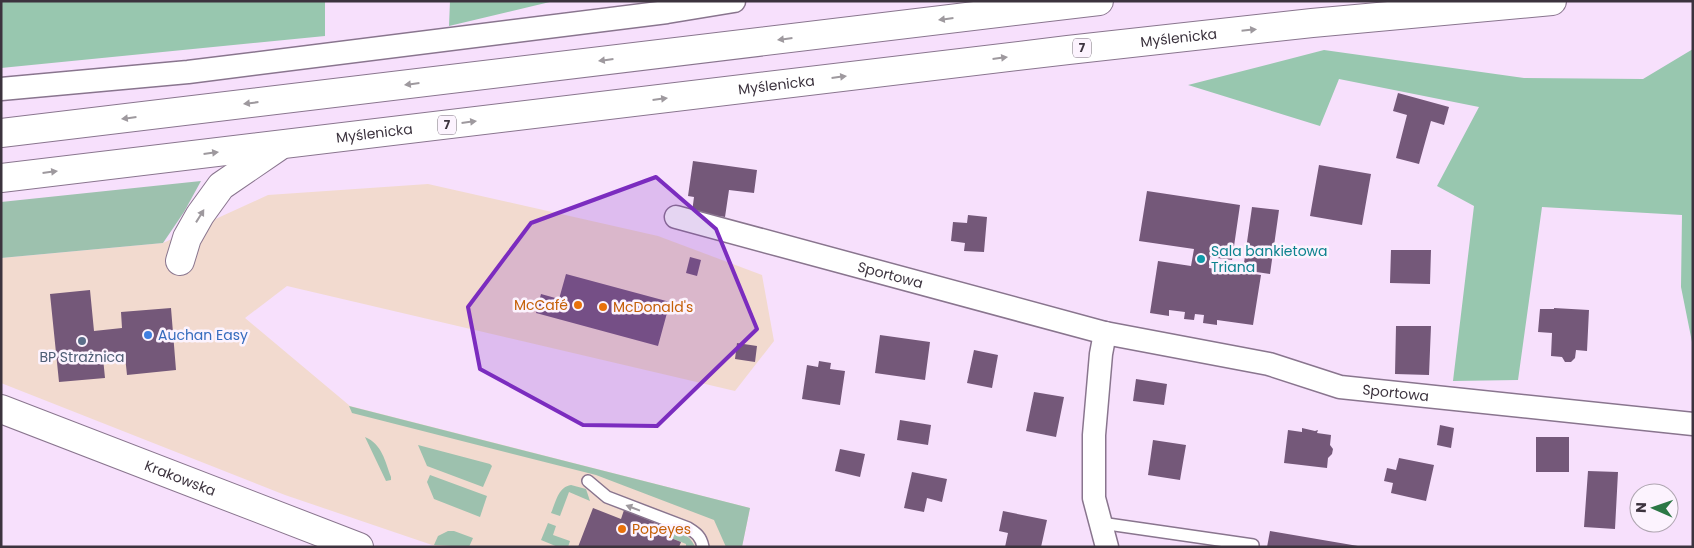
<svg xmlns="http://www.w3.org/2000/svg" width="1694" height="548" font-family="Poppins,sans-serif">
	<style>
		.commercial { fill: #f2dacf }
		.green { fill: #9dc1ae }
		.forest { fill: #98c7af }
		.building { fill: #745879 }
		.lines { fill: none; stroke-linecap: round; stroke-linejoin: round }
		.service-casing { stroke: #89758e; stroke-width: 14 }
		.minor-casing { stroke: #89758e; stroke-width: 25 }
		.tertiary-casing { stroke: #89758e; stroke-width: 30 }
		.trunk-casing { stroke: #89758e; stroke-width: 30 }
		.service { stroke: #fff; stroke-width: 11 }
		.minor { stroke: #fff; stroke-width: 22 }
		.tertiary { stroke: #fff; stroke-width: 28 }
		.trunk { stroke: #fff; stroke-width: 28 }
		.oneway { fill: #9e999e }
		.marked { fill: #7b2cbf; fill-opacity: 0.2; stroke: #7b2cbf; stroke-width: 4; stroke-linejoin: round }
		.culture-dot { fill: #0f9aa8; stroke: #fcf3fe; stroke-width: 2 }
		.food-dot { fill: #e8710a; stroke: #fcf3fe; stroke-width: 2 }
		.shop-dot { fill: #3f7fe0; stroke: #fcf3fe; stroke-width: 2 }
		.service-dot { fill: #5c6f8a; stroke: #fcf3fe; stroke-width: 2 }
		.labels { text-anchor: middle; stroke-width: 5; stroke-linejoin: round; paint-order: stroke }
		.shield { fill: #fcf3fe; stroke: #766d78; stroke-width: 1 }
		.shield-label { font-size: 12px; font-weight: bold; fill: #3c333e }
		.street-label { font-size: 14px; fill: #3c333e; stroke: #fcf3fe }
		.culture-label { font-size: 14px; fill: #0d838f; stroke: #fcf3fe; text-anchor: start }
		.food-label { font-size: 14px; fill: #c56008; stroke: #fcf3fe; text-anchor: start }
		.shop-label { font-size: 14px; fill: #366cbe; stroke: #fcf3fe; text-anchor: start }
		.service-label { font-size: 14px; fill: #4e5e75; stroke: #fcf3fe }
	</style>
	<rect width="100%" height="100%" fill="#f7e0fc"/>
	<path class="commercial" d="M428,184l230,52 104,39 12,66 -39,50 -448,-105 -42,32 105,88 400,102 -8,39h-304l-153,-52 -284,-112v-125l162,-15 105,-48z"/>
	<path class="green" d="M201,181l-17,31 -21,31 -162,15v-56z
		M349,406l401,102 -8,39h-16l-12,-27 -118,-45 -244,-62z
		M365,437c17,7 20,24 26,40v3l-5,1z
		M418,445l72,19 2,2 -9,21 -56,-21z
		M430,475l57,21 -7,21 -46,-18 -7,-17z
		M571,485l15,4 4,12 -21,-9 -9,24 -9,-3c5,-11 7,-26 20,-28z
		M548,523l8,3 -3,9 17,6 -2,6h-10l-17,-7z
		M662,525c13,5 28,8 33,22h-9v-3l-27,-11z
		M448,531h6l19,7 -4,9 -35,-2 4,-9z"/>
	<path class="forest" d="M1,1h324v35l-324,32z
		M450,1h104l-105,25z
		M1693,49v298l-12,-60 1,-72 -140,-8 -24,173 -65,1 21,-175 -37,-20 42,-79 -140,-28 -19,47 -132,-41 136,-35 200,28 119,1z"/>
	<path class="building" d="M1398,93l51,14 -5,18 -13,-4 -12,43 -23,-6 11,-43 -14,-4z
		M693,161l64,9 -3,23 -25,-3 -4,27 -33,-5 2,-15 -6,-1z
		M1319,165l52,9 -9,51 -52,-9z
		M1147,191l93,14 -8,55 -22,-3 -1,11 52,7 -8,50 -36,-5v5l-14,-2 1,-8 -9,-1 -1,6 -10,-1 1,-7 -16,-2v6l-19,-3 8,-52 33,5 3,-17 -55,-8z
		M1252,207l27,3 -9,64 -27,-4z
		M968,215l19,2 -3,35 -20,-1 1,-8 -14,-2 2,-19 14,1z
		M1391,250h40l-1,34 -40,-1z
		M690,257l11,3 -4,16 -11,-3z
		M566,274l104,28 -12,44 -122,-33 5,-19 18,5z
		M90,290l4,41 28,-3 -1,-16 50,-4 5,62 -49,5 -2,-19 -22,2 2,20 -46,4 -9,-88z
		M1554,308l35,2 -2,41 -11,-1 -1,8 -4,4h-6l-3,-5 -11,-1 1,-23 -14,-1 2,-23h14z
		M1396,326h35l-2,49 -34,-1z
		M880,335l50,7 -5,38 -50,-7z
		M737,343l20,3 -2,16 -20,-3z
		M974,350l24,5 -6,33 -25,-5z
		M819,361l12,2 -1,6 15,2 -5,34 -38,-6 5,-34 11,2z
		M1136,379l31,5 -3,21 -31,-4z
		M1034,392l30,5 -8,40 -30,-6z
		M900,420l31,5 -3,20 -31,-5z
		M1440,425l14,3 -3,20 -14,-3z
		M1302,428l13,3 3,-1 -1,3 14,2 -1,10 3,4 -1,5 -4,4 -1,10 -43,-5 4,-33 14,2z
		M1536,437h33v35h-33z
		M1153,440l33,5 -6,35 -32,-5z
		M840,449l25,5 -5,23 -25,-6z
		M1399,458l35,7 -8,36 -35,-8 2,-10 -9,-2 3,-13 9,2z
		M1588,471l30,1 -3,57 -31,-2z
		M912,472l35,7 -5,23 -15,-4 -3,14 -20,-4z
		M593,508l28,11 3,-9 37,15 -3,8 23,9 -2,5h-101z
		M1003,511l44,9 -6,27h-36l3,-14 -9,-2z
		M1270,531l88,15v1h-91z"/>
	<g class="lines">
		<defs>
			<path id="service" d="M588,481l19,16 81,31c8,5 13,8 15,19
				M1101,523l152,22"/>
			<g id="minor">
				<path d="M1,89l187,-17 479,-60 67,-11"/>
				<path id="s1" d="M676,217l429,116 164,31 71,23 353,37"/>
				<path d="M1105,333l-4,21 -7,81v63l13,49"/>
			</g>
			<g id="tertiary">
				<path id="s2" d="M1,409l358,138"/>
			</g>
			<g id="trunk">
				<path d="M1,133l1098,-132"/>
				<path id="s3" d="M1,178l1067,-128 244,-27 240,-22"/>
				<path d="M180,261l7,-23 13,-23 21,-29 57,-39"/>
			</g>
		</defs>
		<use href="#service" class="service-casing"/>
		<use href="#minor" class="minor-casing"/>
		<use href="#tertiary" class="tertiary-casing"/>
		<use href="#trunk" class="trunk-casing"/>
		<use href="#service" class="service"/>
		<use href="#minor" class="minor"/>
		<use href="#tertiary" class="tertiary"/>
		<use href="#trunk" class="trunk"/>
	</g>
	<defs><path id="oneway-solid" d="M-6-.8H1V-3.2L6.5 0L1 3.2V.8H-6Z" transform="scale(1.25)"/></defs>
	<g class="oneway">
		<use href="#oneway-solid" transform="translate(946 19) rotate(173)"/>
		<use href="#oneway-solid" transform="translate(1249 30) rotate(-6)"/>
		<use href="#oneway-solid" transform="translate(785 39) rotate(173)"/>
		<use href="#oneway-solid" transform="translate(1000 58) rotate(-7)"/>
		<use href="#oneway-solid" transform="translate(606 60) rotate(173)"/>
		<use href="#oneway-solid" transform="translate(839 77) rotate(-7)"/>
		<use href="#oneway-solid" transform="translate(412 84) rotate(173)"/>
		<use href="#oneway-solid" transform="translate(660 99) rotate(-7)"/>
		<use href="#oneway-solid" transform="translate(251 103) rotate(173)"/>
		<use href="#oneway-solid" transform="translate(129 118) rotate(173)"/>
		<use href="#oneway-solid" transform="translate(469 122) rotate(-7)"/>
		<use href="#oneway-solid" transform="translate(211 153) rotate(-7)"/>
		<use href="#oneway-solid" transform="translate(50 172) rotate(-7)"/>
		<use href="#oneway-solid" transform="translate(200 216) rotate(-58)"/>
		<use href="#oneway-solid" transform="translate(633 508) rotate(-159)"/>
	</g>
	<path class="marked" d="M656,177l60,52 41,100 -100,97 -74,-1 -103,-56 -12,-62 63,-84z"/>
	<circle class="culture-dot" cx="1201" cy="259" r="5"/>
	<g class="food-dot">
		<circle cx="578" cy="305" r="5"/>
		<circle cx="603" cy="307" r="5"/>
		<circle cx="622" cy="529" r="5"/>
	</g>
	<circle class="shop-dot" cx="148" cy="335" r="5"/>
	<circle class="service-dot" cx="82" cy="341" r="5"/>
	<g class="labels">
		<g class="shield">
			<rect x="1073" y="38.5" width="18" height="19" rx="4"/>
			<rect x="438" y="115.5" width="18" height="19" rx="4"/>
		</g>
		<g class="shield-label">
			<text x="1082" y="52">7</text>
			<text x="447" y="129">7</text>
		</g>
		<g class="street-label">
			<text dy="5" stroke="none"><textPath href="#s3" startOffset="1186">Myślenicka</textPath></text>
			<text dy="5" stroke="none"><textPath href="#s3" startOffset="781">Myślenicka</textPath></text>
			<text dy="5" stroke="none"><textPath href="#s3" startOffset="376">Myślenicka</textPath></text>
			<text dy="5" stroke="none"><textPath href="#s1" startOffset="222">Sportowa</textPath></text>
			<text dy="5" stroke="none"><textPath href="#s1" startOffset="742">Sportowa</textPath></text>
			<text dy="5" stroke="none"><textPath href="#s2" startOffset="192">Krakowska</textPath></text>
		</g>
		<g class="culture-label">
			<text x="1211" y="256">Sala bankietowa<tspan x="1211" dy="16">Triana</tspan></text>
		</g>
		<g class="food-label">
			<text x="568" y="310" text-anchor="end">McCafé</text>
			<text x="613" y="312">McDonald's</text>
			<text x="632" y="534">Popeyes</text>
		</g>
		<g class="shop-label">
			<text x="158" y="340">Auchan Easy</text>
		</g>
		<g class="service-label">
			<text x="82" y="362">BP Strażnica</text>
		</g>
	</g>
	<rect width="1694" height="548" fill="none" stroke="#3c333e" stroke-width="5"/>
	<g transform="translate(1654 508) rotate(272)"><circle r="24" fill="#fcf3fe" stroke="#afa6b1"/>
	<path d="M0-4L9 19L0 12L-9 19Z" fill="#2c7746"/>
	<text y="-8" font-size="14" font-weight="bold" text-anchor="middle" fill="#3c333e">N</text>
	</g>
</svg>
